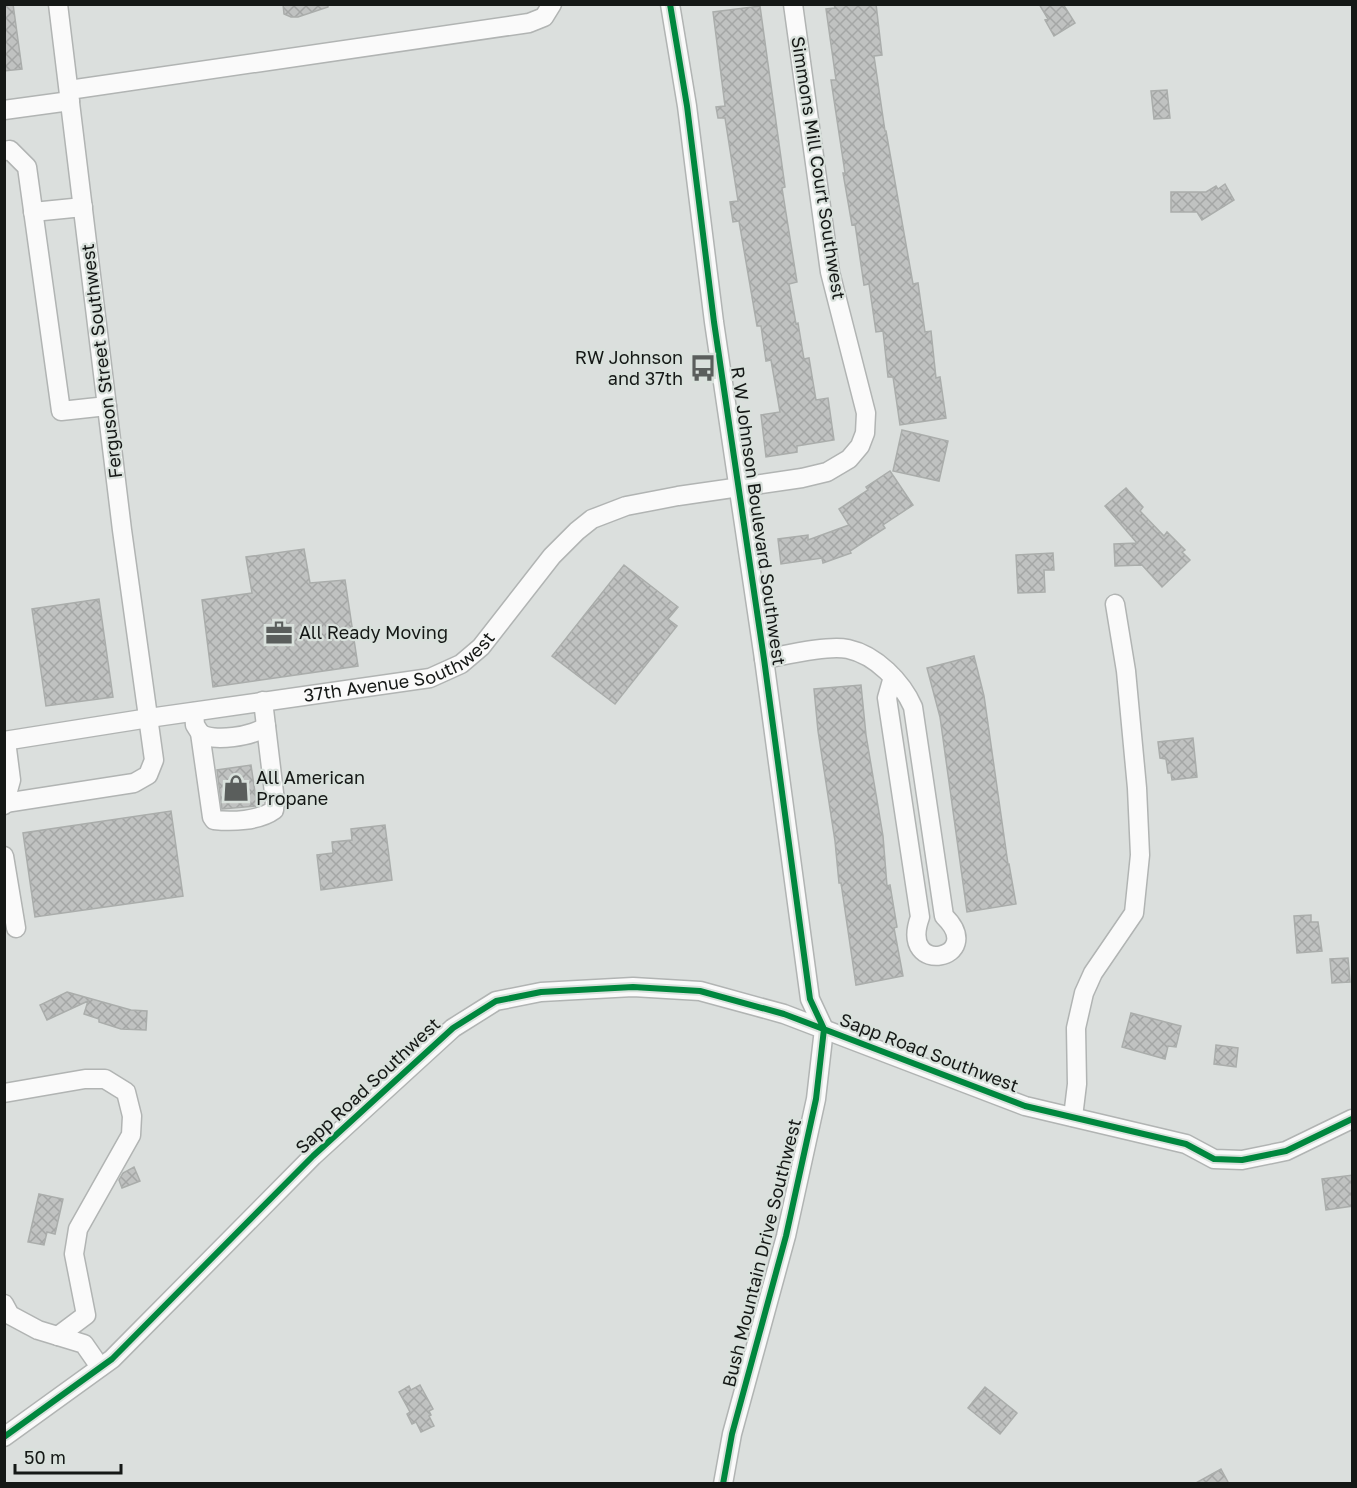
<svg xmlns="http://www.w3.org/2000/svg" width="1357" height="1488" font-family="'Golos Text',sans-serif">
	<style>
		.building { fill: url(#building-cross-hatch); stroke: #aaadab; stroke-width: 1.5 }
		.lines { fill: none; stroke-linecap: round; stroke-linejoin: round }
		.minor-casing { stroke: #b1b4b3; stroke-width: 21 }
		.minor { stroke: #fafafa; stroke-width: 18 }
		.cycleway-casing { stroke: #d9e1dc; stroke-width: 10 }
		.cycleway { stroke: #00873e; stroke-width: 6 }
		.labels { text-anchor: middle; stroke-width: 4.5; stroke-linejoin: round; paint-order: stroke }
		.street-label { font-size: 18px; fill: #151816; stroke: #d9e1dc }
		.poi-label { font-size: 18px; fill: #151816; stroke: #d9e1dc; text-anchor: start }
	</style>
	<defs>
		<pattern id="building-cross-hatch" width="8" height="8" patternUnits="userSpaceOnUse" patternTransform="scale(1.5)"><rect width="8" height="8" fill="#c0c2c1"/><path d="M0 0l8 8M0 8l8-8" fill="none" stroke="#a4a6a5"/></pattern>
	</defs>
	<rect width="100%" height="100%" fill="#dbdfdd"/>
	<path class="building" d="M4,4h9l9,65 -18,2z
		M283,4h45v3l-30,10h-7l-7,-3z
		M834,4h42l6,51 -8,1 11,75h1l27,153 5,-1 7,49 6,-1 5,47 4,-1 6,41 -46,7 -7,-48h-5l-5,-46 -7,1 -7,-48 -5,1 -9,-61 -3,1 -9,-52h2l-14,-93h5l-10,-71 9,-1z
		M1039,4h24l12,19 -21,13 -9,-16 3,-1z
		M760,6l25,181 -3,1 15,94 -8,2 7,40 2,-1 6,36 5,-1 7,42 12,-2 6,42 -37,6v6l-31,5 -5,-42 19,-3 -9,-52 -5,1 -5,-35h-4l-18,-105 -6,1 -3,-20 8,-1 -13,-83h-7l-2,-11 9,-1 -12,-94z
		M1167,90l3,28 -16,1 -3,-28z
		M1225,184l9,16 -32,20 -5,-8h-26v-20h35l10,-6 2,3z
		M902,430l46,11 -9,40 -46,-10z
		M890,471l23,34 -30,20 2,3 -35,23 1,2 -28,10 -1,-5 -41,6 -3,-25 30,-4v5l41,-15 -10,-16 29,-19 -2,-3z
		M1126,488l17,19 -3,4 24,25 3,-4 18,18 -3,2 8,8 -28,27 -20,-22 -27,1 -1,-22 23,-1 -32,-37z
		M304,549l6,34 35,-3 13,86 -145,21 -11,-87 50,-7 -6,-36z
		M1053,553l1,17h-10l1,22 -27,1 -2,-38z
		M624,565l54,42 -10,12 9,7 -62,78 -63,-48z
		M99,599l14,98 -67,9 -14,-97z
		M974,656l10,40 24,168h1l7,40 -49,8 -27,-195 -13,-49z
		M861,685l5,50 17,101 4,50 3,-1 7,42 -3,1 9,48 -47,9 -15,-102h-2l-4,-42 -17,-110 -4,-42z
		M1193,738l4,39 -25,3 -1,-7h-3l-2,-14 -6,-1 -2,-16z
		M251,765l6,41 -35,3 -5,-39z
		M171,811l12,85 -148,21 -12,-84z
		M385,825l7,55 -71,10 -4,-35 16,-2 -1,-11 20,-2 -1,-11z
		M1311,915v7h7l4,29 -25,2 -3,-37z
		M1348,958l2,24 -18,1 -2,-24z
		M67,992l64,18 16,1 -1,19 -25,-1 -22,-7v-3l-15,-5 4,-13 -41,19 -7,-15z
		M1131,1013l50,13 -5,21 -8,-1 -3,13 -43,-12z
		M1216,1045l22,3 -2,19 -22,-3z
		M134,1167l6,14 -18,7 -3,-8 4,-7z
		M1353,1175v31l-27,4 -4,-31z
		M39,1194l24,5 -8,35 -8,-2 -3,13 -16,-3z
		M420,1385l13,24 -4,2 2,4 -2,1 5,10 -13,6 -5,-10 -4,2 -5,-10 3,-2 -11,-20 10,-6 2,4z
		M985,1387l32,26 -17,21 -32,-26z
		M1221,1469l8,15h-35z"/>
	<g class="lines">
		<defs>
			<g id="minor">
				<path d="M670,4l17,102 27,216 50,337 46,340 14,30 -8,70 -30,137 -54,198 -9,50"/>
				<path d="M69,90l460,-67 15,-6 8,-13"/>
				<path d="M4,110l66,-9"/>
				<path d="M4,151l6,-1 17,17 34,244 46,-5"/>
				<path d="M33,212l50,-5"/>
				<path d="M764,659c22,-4 63,-14 84,-10 28,6 54,33 65,58l31,209c44,43 -46,62 -24,1l-33,-219 6,-21"/>
				<path d="M194,712l1,13 5,8 12,84 2,3c18,2 45,1 60,-10l1,-9 -12,-100"/>
				<path d="M200,733c12,10 55,3 66,-7"/>
				<path id="s1" d="M4,741l145,-23 281,-40 31,-14 20,-17 71,-91 25,-25 15,-12 34,-13 52,-10 124,-18 25,-6 22,-13 11,-13 5,-13 1,-20 -36,-141 -37,-268"/>
				<path d="M5,803l129,-20 14,-8 6,-15 -32,-230 -64,-526"/>
				<path d="M4,805l7,-25 -5,-39"/>
				<path d="M4,856l12,72"/>
				<path d="M4,1093l81,-14h20l21,13 6,24 -1,19 -53,94 -4,25 12,61 -28,21"/>
				<path d="M1073,1117l4,-33 -1,-56 8,-35 9,-20 41,-60 6,-58 -3,-67 -11,-117 -11,-67"/>
				<path d="M4,1304l6,11 28,15 46,14 16,23"/>
				<path d="M4,1437l108,-78 201,-203 140,-128 43,-27 45,-9 92,-5 67,4 84,23 241,92 161,38 28,15 28,1 44,-9 66,-32"/>
			</g>
		</defs>
		<use href="#minor" class="minor-casing"/>
		<use href="#minor" class="minor"/>
		<defs>
			<path id="cycleway" d="M670,4l17,102 27,216 50,337 46,340 14,30 -8,70 -30,137 -54,198 -9,50
				M4,1437l108,-78 201,-203 140,-128 43,-27 45,-9 92,-5 67,4 84,23 241,92 161,38 28,15 28,1 44,-9 66,-32"/>
		</defs>
		<use href="#cycleway" class="cycleway-casing"/>
		<use href="#cycleway" class="cycleway"/>
	</g>
	<defs>
		<symbol id="bus-bare" viewBox="-9 -9 18 18"><path d="M-5-6H5V4H4V6H2V4H-2V6H-4V4H-5ZM-3.5-4V0h7V-4ZM-3.5 1.2v1.5H-2V1.2ZM2 1.2v1.5H3.5V1.2Z" fill="#5a5e5c" stroke="#d9e1dc" stroke-width="2.5" paint-order="stroke"/></symbol>
		<symbol id="office-bare" viewBox="-9 -9 18 18"><path d="M-6-3h4V-5.5h4V-3h4V5H-6ZM-1-4.5V-3h2v-1.5ZM-6 0V1H6V0Z" fill="#5a5e5c" stroke="#d9e1dc" stroke-width="2.5" paint-order="stroke"/></symbol>
		<symbol id="shop-bare" viewBox="-9 -9 18 18"><path d="M-5-2.5h2.3a2.7 3.5 0 0 1 5.4 0H5L5.5 6h-11ZM-1.5-2.5h3a1.5 2.3 0 0 0-3 0Z" fill="#5a5e5c" stroke="#d9e1dc" stroke-width="2.5" paint-order="stroke"/></symbol>
	</defs>
	<g fill-rule="evenodd">
		<use href="#bus-bare" x="684" y="349" width="38" height="38"/>
		<use href="#office-bare" x="260" y="614" width="38" height="38"/>
		<use href="#shop-bare" x="217" y="769" width="38" height="38"/>
	</g>
	<g class="labels">
		<g class="street-label">
			<text transform="translate(818 168) rotate(81)" y="6">Simmons Mill Court Southwest</text>
			<text transform="translate(102 361) rotate(-97)" y="6">Ferguson Street Southwest</text>
			<text transform="translate(758 516) rotate(82)" y="6">R W Johnson Boulevard Southwest</text>
			<text dy="6" stroke="none"><textPath href="#s1" startOffset="405">37th Avenue Southwest</textPath></text>
			<text transform="translate(929 1053) rotate(21)" y="6">Sapp Road Southwest</text>
			<text transform="translate(368 1086) rotate(-43)" y="6">Sapp Road Southwest</text>
			<text transform="translate(762 1253) rotate(-76)" y="6">Bush Mountain Drive Southwest</text>
		</g>
		<g class="poi-label">
			<text x="683" y="364" text-anchor="end">RW Johnson<tspan x="683" dy="21">and 37th</tspan></text>
			<text x="299" y="639">All Ready Moving</text>
			<text x="256" y="784">All American<tspan x="256" dy="21">Propane</tspan></text>
		</g>
	</g>
	<rect width="1357" height="1488" fill="none" stroke="#151816" stroke-width="12"/>
	<path d="M15 1464v9h106v-9" fill="none" stroke="#151816" stroke-width="3"/>
	<text x="24" y="1464" font-size="18" fill="#151816" stroke="#d9e1dc" stroke-width="4.5" paint-order="stroke">50 m</text>
</svg>
